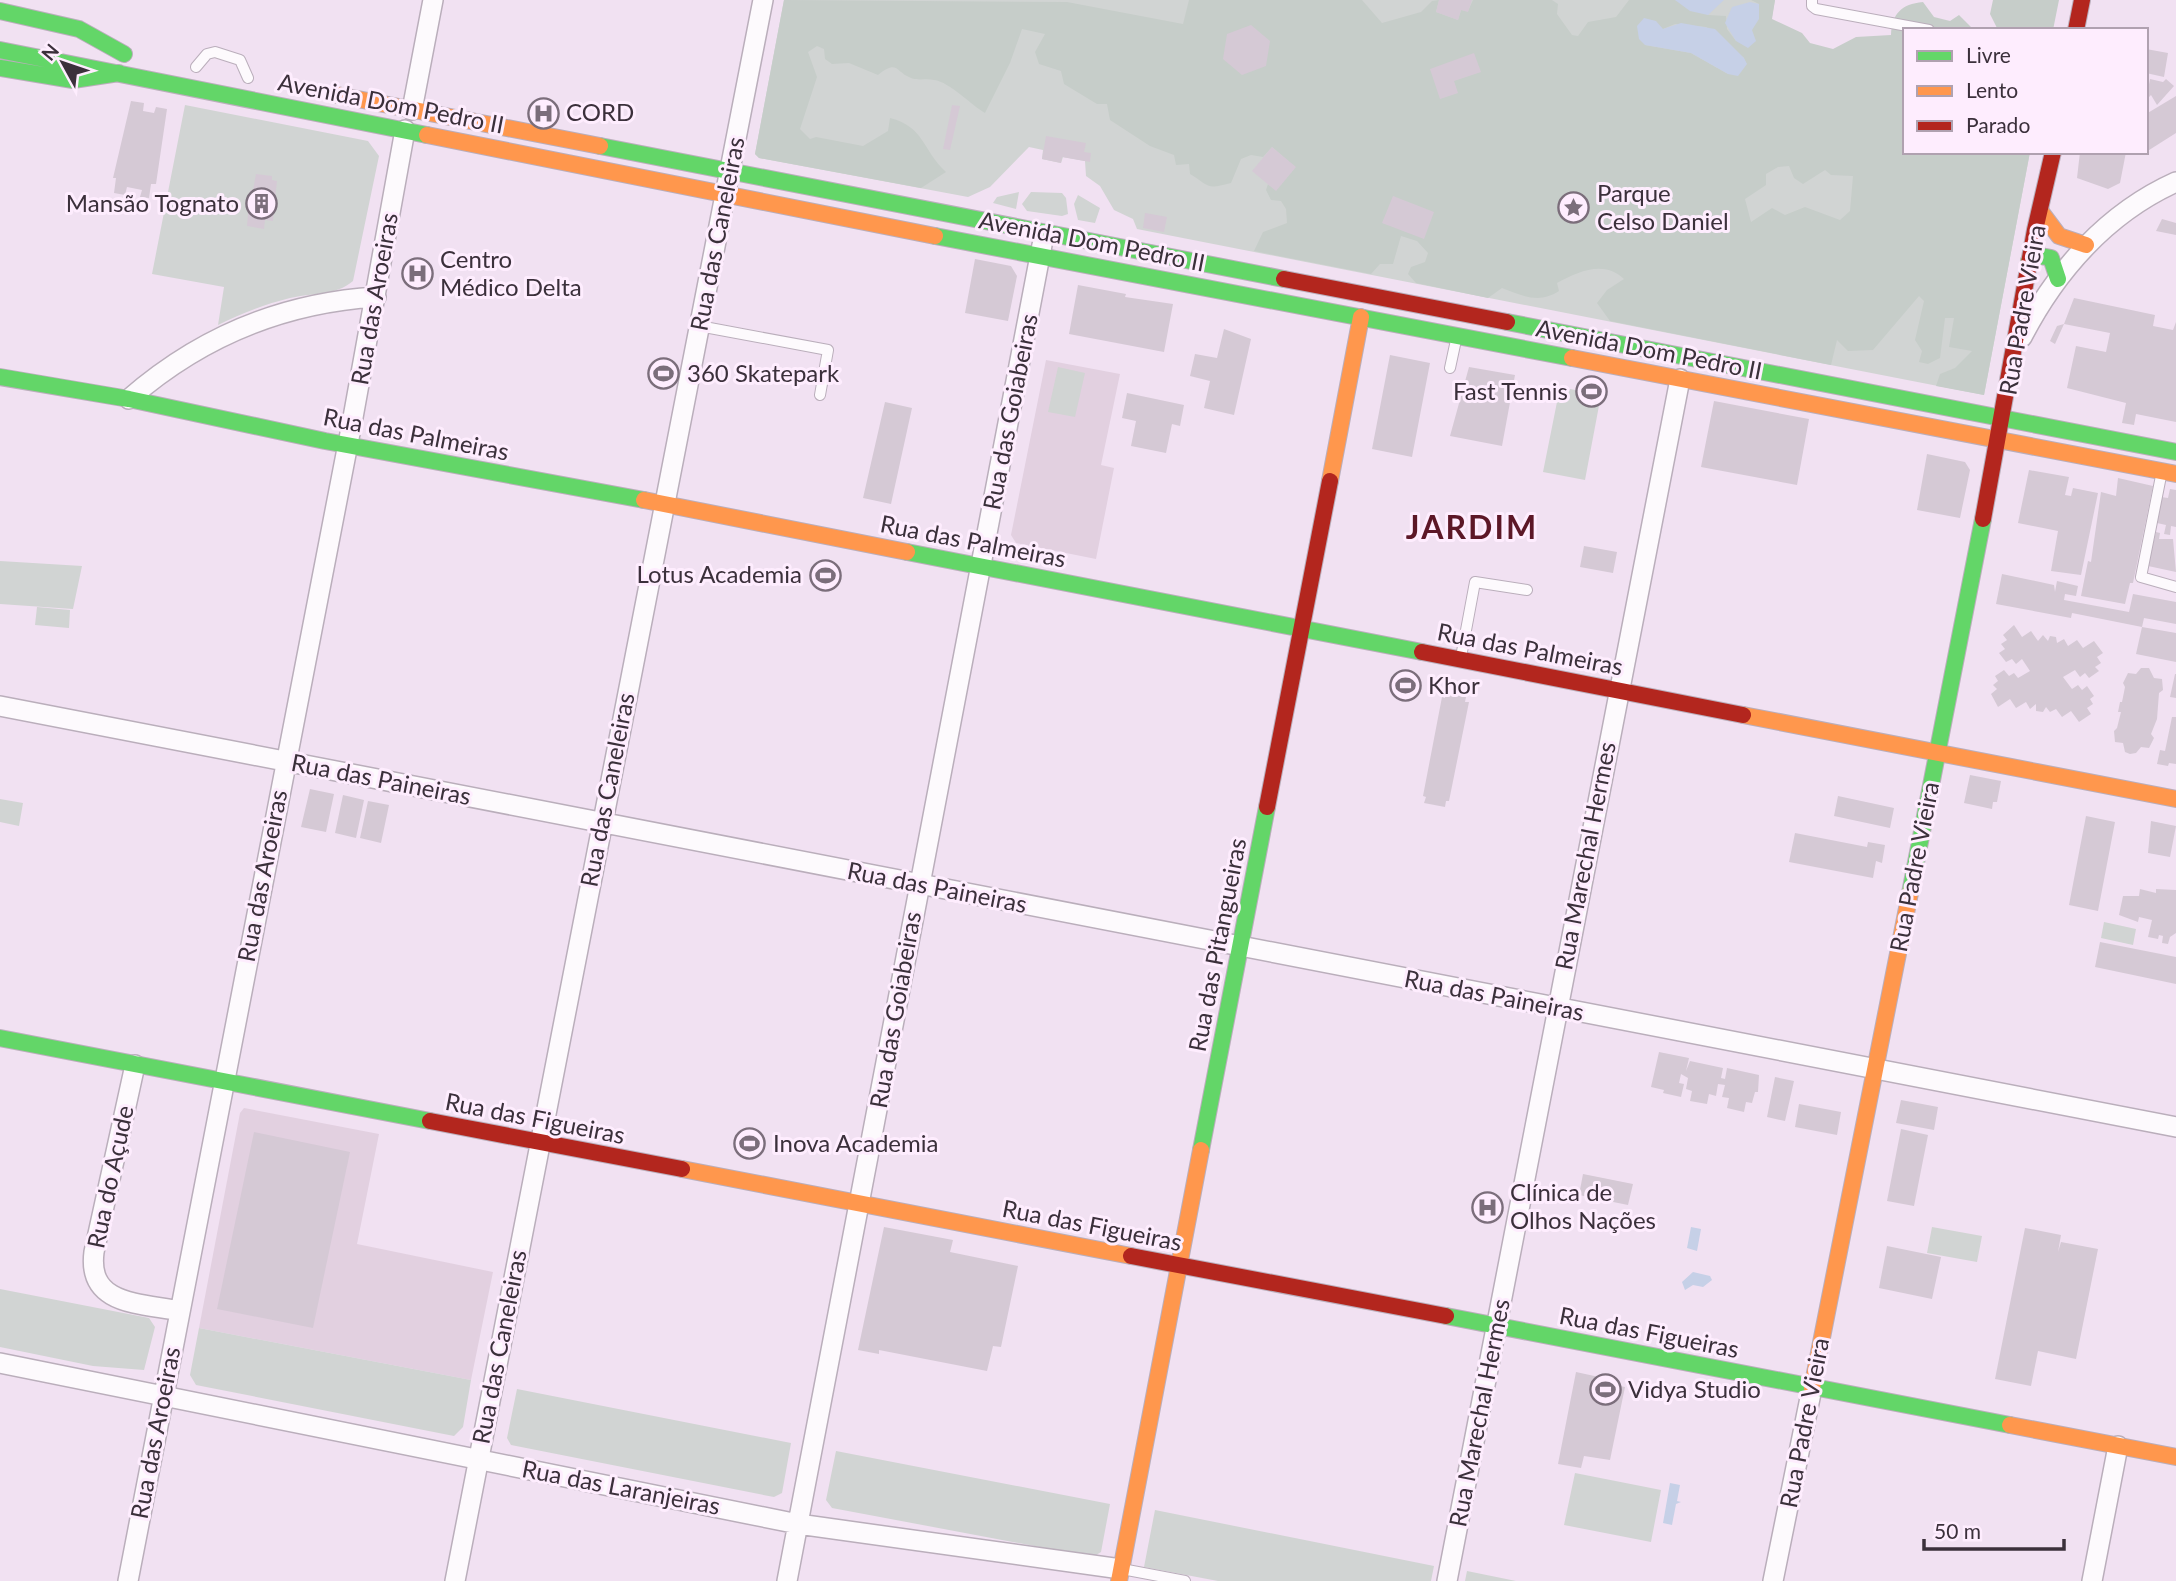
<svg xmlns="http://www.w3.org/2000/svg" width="2176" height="1581" font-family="Lato,sans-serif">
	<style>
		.education { fill: #e2d0e0 }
		.green { fill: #d1d4d3 }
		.forest { fill: #c6cdc9; fill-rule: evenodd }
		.water { fill: #c6d0e7 }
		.building { fill: #d5c9d5 }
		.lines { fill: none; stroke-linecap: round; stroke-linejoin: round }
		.lane-casing { stroke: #baaebb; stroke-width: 12 }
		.street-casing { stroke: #baaebb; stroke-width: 22 }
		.fast-casing { stroke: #baaebb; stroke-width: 18 }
		.slow-casing { stroke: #baaebb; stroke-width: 18 }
		.jam-casing { stroke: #baaebb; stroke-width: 18 }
		.lane { stroke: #fdfafd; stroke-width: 10 }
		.street { stroke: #fdfafd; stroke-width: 19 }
		.fast { stroke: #63d668; stroke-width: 16 }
		.slow { stroke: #ff974d; stroke-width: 16 }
		.jam { stroke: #b3261e; stroke-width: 16 }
		.labels { text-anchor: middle; stroke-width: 6; stroke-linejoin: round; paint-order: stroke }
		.street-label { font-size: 24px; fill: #3b303b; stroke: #feedfe }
		.poi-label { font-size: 24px; fill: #3b303b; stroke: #feedfe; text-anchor: start }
		.district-label { font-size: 32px; font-weight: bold; letter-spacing: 2px; fill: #5c1727; stroke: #feedfe }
	</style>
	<rect width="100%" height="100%" fill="#f1e1f2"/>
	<path class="education" d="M1046,360l74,14 -19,91 13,3 -18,91 -80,-16 -5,-8z
		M244,1108l135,26 -22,110 136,28 -22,108 -272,-52 41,-215z"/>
	<path class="green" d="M784,0h991l-8,44 138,108h125l-46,243 -847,-166 -4,-10 -19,-9 -14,-24 -14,-10 -1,-15 -22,-4 -2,6 -19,-4 1,-9 -14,-3 -39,40 -22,10 -209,-39 -4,-4z
		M185,105l183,36 11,15 -26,125c-17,15 -42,12 -63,17 -25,6 -49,16 -72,27l6,-38 -72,-13z
		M1019,192l-3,17 -23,-6 4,-6z
		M1031,192l31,1 4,5 2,16 -6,2 -35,-5 -5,-7z
		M1078,195l22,13 -5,15 -17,-3 -4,-16z
		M1058,367l27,6 -10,44 -27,-5z
		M1560,387l41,8 -16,85 -42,-8z
		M0,561l82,5 -9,43 -73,-5z
		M37,607l33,3 -1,18 -34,-3z
		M0,799l23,4 -4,23 -19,-4z
		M2104,922l32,7 -3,16 -32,-7z
		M1932,1227l50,9 -5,26 -50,-9z
		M0,1289l149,29 6,9 -11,43 -51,-4 -93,-19z
		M199,1328l272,52 -8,47 -9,9 -258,-51 -6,-10z
		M517,1389l274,54 -9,50 -8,4 -263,-52 -4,-7z
		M836,1451l274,53 -9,48 -8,5 -261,-49 -6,-8z
		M1575,1473l86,17 -10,52 -87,-17z
		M1155,1510l279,56 -3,15h-213l-74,-14z
		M1467,1571l49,10h-51z"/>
	<path class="forest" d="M784,0l283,2 116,22 6,-24h173l20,23 39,-11 11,-11 7,-1 -3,12 22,8 3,-10 7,1 5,-11h79l6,4 -1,10 15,21 6,1 10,-14 28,-5 13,-17h46l33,15 18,1 1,13 9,12 16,-11 7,-26 -8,-4h24l-3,19 30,14 8,10 23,6 23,-12 35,-2c1,-21 10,-31 32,-33l11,15 16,4 9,-6 15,15h-69v122h125l-46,243 -48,-9 4,-12 15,-6 17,-17 -23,-4 5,-29h-9l-5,40 -12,6 -9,-2 3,-11 -7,-11 9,-39 -5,-5 -46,54 -25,1 -11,-11 -6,25 -221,-44 -13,-18 10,-13 17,-11c-20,-19 -45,-8 -67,4l2,8c-20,13 -36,5 -57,-3l-14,10 -72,-15 -8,-9 3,-7 14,-5 3,-9 -11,-12 -16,-5 -8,28h-13l-9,10 -117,-23 9,-19 24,-9 -1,-14 -5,-8 -10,-1 -5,-10 2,-6 8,6 19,-23 -23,-20 -9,10 -12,-2 -10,4 -10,24c-26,7 -21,3 -41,-9l-1,-10 -13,1 -2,-10 -24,-9 -40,-26 -3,-16h-10l-33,-20 -3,-13 -22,-7 -4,-12 10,-18 -23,-5 -12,34 -25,50c-14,-8 -35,-31 -51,-33 -7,-2 -15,1 -23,-2 -16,-6 -13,-19 -33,-3l-29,-12 -17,1 -7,-5 -1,-10 -7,-3 -9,6 9,25 -17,52 10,10 6,-2 47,9 25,-15 2,-13c35,9 32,32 56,54l-25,16 -162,-30 -4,-4zM1675,24l31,3 38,31 -16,16 -37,-21 -46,-8 18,-16zM1789,166l5,12 9,6 22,-14 6,5 22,1 -3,35 -10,9 -35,-13 -20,8 -13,-7 -21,14 -6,-23 21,-14v-11l12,-7z
		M1993,0h66l-6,30h-55l-8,-16z"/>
	<path class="water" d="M1675,0h49l-16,15 -18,-4z
		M1750,2l9,2v15l-7,11 4,11 -8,7 -12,-7 -11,-18 7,-16z
		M1644,18l12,3 7,8 18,-6 34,6 29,29 3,6 -9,12 -10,-2 -37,-21 -46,-8 -6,-6 -2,-13z
		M1691,1227l10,2 -4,22 -10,-3z
		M1693,1272l17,4 2,4 -9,7 -10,-2 -8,5 -3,-8z
		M1670,1483l10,2 -3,16 4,1 -5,2 -4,21 -9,-2z"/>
	<path class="building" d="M1439,0h33l-4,12 -7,-2 -3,10 -22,-8z
		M1251,25l19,16 -4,25 -24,9 -19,-16 4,-25z
		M2146,49l22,4 -4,24 -18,-4z
		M1474,53l7,19 -27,9 4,12 -18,6 -10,-30z
		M2150,79l13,3 3,-3 8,7 -17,19 -6,-10 -5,5z
		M2176,96v37l-30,19v-38z
		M131,101l13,2 -1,8 11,2 2,-6 11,2 -11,75h-5l-2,14 -9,-1 2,-7 -15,-3 -2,8 -11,-2 2,-15h-3z
		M952,105l8,1 -10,44 -7,-1z
		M1046,136l40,7 -2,9 7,1 -1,9 -28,-5 -1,6 -19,-4z
		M1272,147l24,20 -20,24 -24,-20z
		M2080,152h46l-6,31 -12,6 -31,-11z
		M256,174l16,2v4l5,1 -4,40 -8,-1 -1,9 -17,-3 3,-36h3z
		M1393,196l41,16 -10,27 -42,-16z
		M1145,213l22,4 -3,15 -21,-4z
		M2162,219l14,4v12l-20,-4z
		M975,259l36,7 6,10 -9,45 -43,-8z
		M1078,285l48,9 -1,3 48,7 -9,48 -95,-18z
		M2074,298l81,17 -2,11 20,4 3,-8v100l-40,-8 -2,11 -12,-2 4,-20 -59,-15 9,-42 30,6 4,-19 -46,-9z
		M2064,324l-9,20 -5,-3 7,-15z
		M1224,329l27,10 -17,76 -30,-7 6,-27 -20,-5 5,-22 22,4z
		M1390,355l40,8 -18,94 -40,-8z
		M1469,367l46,8 -13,71 -52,-10z
		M1127,393l57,12 -4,21 -8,-2 -6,29 -35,-7 5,-25 -14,-3z
		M1714,401l95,18 -12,66 -96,-18z
		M885,402l27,6 -21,96 -28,-6z
		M1927,454l38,8 5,8 -10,48 -43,-8z
		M2029,470l40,7 -4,18 6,1 2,-8 25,5 -17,82 -30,-4 7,-40 -40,-8z
		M2118,478l35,8 -20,97h-3l-5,21 -44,-8 7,-35 3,1 10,-70 15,4z
		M2170,489l6,1v37l-5,-1 -1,9 -6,-1 2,-9 -9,-2 4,-26 7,1z
		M2156,532l4,1 -1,6h14l3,33 -28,-6z
		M1584,546l33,6 -4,21 -33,-6z
		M2002,574l52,11 1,7 2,-11 21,5 -2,10 -11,-2 -1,6 65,12 4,-18 43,8v22l-32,-6 -2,9 -70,-14 -1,5 -75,-14z
		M2014,625l8,12 9,-6 7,10 5,-6 5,6 2,-5 6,1 1,6 7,-4 4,7 9,-6 6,8 11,-7 9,12 -6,4 4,6 -6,4 4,4 -10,7 -4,-5 -5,4 -5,-7 -12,7 9,12 6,-4 4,5 5,-4 7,10 -4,3 3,5 -6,4 4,6 -12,8 -8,-11 -9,6 -6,-8 -6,3 -4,-5 -3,5 -7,-1v-7l-6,5 -4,-7 -10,6 -6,-9 -12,8 -7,-13 6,-5 -4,-4 5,-4 -3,-5 9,-6 5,6 5,-3 4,5 12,-7 -8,-12 -6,5 -4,-5 -6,3 -7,-9 6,-4 -4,-5 6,-4 -4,-5z
		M2142,627l34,6v29l-40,-8z
		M2141,668h8l5,10 8,1 1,11 -4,3 -2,26 -6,15 3,4 -5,10 -8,-1 -5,6 -6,1 -5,-2 -2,-9 -8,-1 -1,-11 3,-3 4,-16h-3l2,-10h2l3,-15 -2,-4 5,-10 8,1z
		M2175,674h1v24l-6,-1z
		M1446,693l20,4 -1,5h4l-20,99h-3l-1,6 -21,-4 2,-6 -3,-1 19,-99 3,1z
		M2172,717h4v47l-7,-1 -1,3 -11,-2 3,-14 5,1z
		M1970,775l31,6 -4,21h-4l-1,7 -28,-6z
		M310,789l24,5 -8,38 -25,-5z
		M343,795l21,5 -8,38 -21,-5z
		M1838,796l56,12 -4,20 -56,-12z
		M368,801l21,4 -8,38 -21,-5z
		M2086,816l29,6 -17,89 -29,-6z
		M2151,821l25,5 -6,31 -22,-4z
		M1795,833l72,14 1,-5 17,3 -3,18 -6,-2 -3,17 -84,-16z
		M2140,889l16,4v-4l20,1v43l-6,4 -2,7 -6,-1 1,-7 -4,-1 -1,4 -10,-2 4,-17 -13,-3 -1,5 -19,-7 4,-19h16z
		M2100,942l76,15v27l-81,-17z
		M1659,1052l30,6 -3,13 4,-10 33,7 -2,10 4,1 2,-11 32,7 -1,17h-3l-3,11 -6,-1 -2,10 -17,-4 2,-10 -7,-1 3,-12 -7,-1 -2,12 -7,-2 -2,10 -17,-3 2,-10 -6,-2 2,-11 -7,-4 -2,9 5,1 -3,13 -18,-4 1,-3 -13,-3z
		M1775,1077l19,4 -9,40 -18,-4z
		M1901,1100l37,7 -4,23 -38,-7z
		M1799,1104l42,8 -4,23 -42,-8z
		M1901,1129l27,6 -14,71 -27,-5z
		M254,1132l96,20 -37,176 -96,-19z
		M1583,1174l50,10 -5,21 -49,-10z
		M884,1227l69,13 -3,12 68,14 -17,81 -8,-1 -6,25 -108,-21v4l-21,-4z
		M2025,1228l36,7 -3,17 3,-10 37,7 -22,110 -38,-8 -7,35 -36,-7z
		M1887,1246l54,11 -9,42 -53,-11z
		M1576,1372l23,5 -1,5 27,5 -15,73 -26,-4 -3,12 -23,-4z"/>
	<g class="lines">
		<defs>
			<path id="lane" d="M1812,0v6l4,3 113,21
				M196,67l11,-13 8,-2 25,8 8,18
				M699,326l129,24 -8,45
				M1450,368l6,-28
				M2161,476l-20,101 35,10
				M1461,657l14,-75 52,8
				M1122,1569l63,12"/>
			<path id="street" d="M412,110l21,-110
				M2022,337c34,-66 85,-124 154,-155
				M129,399c71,-62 152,-96 247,-102
				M0,706l2176,421
				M135,1065l-41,187c-7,54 47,51 86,59
				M0,1363l798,161 323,45
				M128,1581l224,-1158 53,-293
				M455,1581l308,-1581
				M787,1581l255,-1336
				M1447,1581l233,-1202
				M1773,1581l39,-193
				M2092,1581l26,-135"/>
			<path id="fast" d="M0,11l79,18 45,25
				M0,50l427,85
				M0,68l73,12 46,-7
				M600,146l684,133
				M935,236l637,122
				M2029,261l12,-5 10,2 7,21
				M1507,322l669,130
				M0,377l129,22 196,42 319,59
				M907,552l515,100
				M1910,893l73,-374
				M0,1038l430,83
				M1201,1150l66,-343
				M1446,1316l564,109"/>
			<path id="slow" d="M337,95l263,51
				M427,135l508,101
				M2041,212l18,24 27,9
				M1572,358l604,116
				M1330,481l31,-164
				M644,500l263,52
				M1743,715l433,84
				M682,1169l449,87
				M1812,1388l98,-495
				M2010,1425l166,32
				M1119,1581l82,-431"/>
			<path id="jam" d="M2076,30l6,-30
				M1284,279l223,43
				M1983,519l52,-289 18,-78
				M1422,652l321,63
				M1267,807l63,-326
				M430,1121l252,48
				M1131,1256l315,60"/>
		</defs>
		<use href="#lane" class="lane-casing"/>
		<use href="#street" class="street-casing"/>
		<use href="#fast" class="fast-casing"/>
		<use href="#slow" class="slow-casing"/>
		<use href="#jam" class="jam-casing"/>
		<use href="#lane" class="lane"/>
		<use href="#street" class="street"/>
		<use href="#fast" class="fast"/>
		<use href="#slow" class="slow"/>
		<use href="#jam" class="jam"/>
	</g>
	<defs>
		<symbol id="hospital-ring" viewBox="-11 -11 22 22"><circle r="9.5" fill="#feedfe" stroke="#7b6e7b" stroke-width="1.5"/><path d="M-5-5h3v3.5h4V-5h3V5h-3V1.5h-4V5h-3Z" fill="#7b6e7b"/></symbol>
		<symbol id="building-ring" viewBox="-11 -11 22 22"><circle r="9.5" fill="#feedfe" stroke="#7b6e7b" stroke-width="1.5"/><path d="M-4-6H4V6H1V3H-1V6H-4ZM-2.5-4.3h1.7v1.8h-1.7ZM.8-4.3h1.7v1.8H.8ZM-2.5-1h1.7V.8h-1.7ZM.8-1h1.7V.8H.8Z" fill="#7b6e7b"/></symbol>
		<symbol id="sight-ring" viewBox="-11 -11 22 22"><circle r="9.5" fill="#feedfe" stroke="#7b6e7b" stroke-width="1.5"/><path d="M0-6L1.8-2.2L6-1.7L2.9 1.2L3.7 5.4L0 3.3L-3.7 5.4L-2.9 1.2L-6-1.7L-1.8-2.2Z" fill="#7b6e7b"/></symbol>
		<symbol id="stadium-ring" viewBox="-11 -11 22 22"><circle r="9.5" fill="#feedfe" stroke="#7b6e7b" stroke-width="1.5"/><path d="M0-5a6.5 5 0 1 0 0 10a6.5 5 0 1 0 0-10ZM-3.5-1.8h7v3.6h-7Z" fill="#7b6e7b"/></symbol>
	</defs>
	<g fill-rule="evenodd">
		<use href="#hospital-ring" x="526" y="96" width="35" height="35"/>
		<use href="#building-ring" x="244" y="186" width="35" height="35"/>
		<use href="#sight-ring" x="1556" y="190" width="35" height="35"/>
		<use href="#hospital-ring" x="400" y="256" width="35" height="35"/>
		<use href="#stadium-ring" x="646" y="356" width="35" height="35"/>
		<use href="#stadium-ring" x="1574" y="374" width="35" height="35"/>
		<use href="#stadium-ring" x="808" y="558" width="35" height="35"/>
		<use href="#stadium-ring" x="1388" y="668" width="35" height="35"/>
		<use href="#stadium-ring" x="732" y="1126" width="35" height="35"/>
		<use href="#hospital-ring" x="1470" y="1190" width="35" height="35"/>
		<use href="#stadium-ring" x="1588" y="1372" width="35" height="35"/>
	</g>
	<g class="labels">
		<g class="street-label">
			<text transform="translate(391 104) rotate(11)" y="8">Avenida Dom Pedro II</text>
			<text transform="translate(718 234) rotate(-79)" y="8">Rua das Caneleiras</text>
			<text transform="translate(1092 242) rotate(11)" y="8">Avenida Dom Pedro II</text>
			<text transform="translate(375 299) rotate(-80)" y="8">Rua das Aroeiras</text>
			<text transform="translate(2023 310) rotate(-80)" y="8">Rua Padre Vieira</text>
			<text transform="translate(1649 350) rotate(11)" y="8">Avenida Dom Pedro II</text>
			<text transform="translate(1011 412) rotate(-79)" y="8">Rua das Goiabeiras</text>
			<text transform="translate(416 435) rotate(11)" y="8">Rua das Palmeiras</text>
			<text transform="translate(973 542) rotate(11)" y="8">Rua das Palmeiras</text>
			<text transform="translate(1530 650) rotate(11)" y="8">Rua das Palmeiras</text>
			<text transform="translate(381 780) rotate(11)" y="8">Rua das Paineiras</text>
			<text transform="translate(608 790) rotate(-79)" y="8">Rua das Caneleiras</text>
			<text transform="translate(1586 856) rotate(-79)" y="8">Rua Marechal Hermes</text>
			<text transform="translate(1915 867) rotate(-79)" y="8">Rua Padre Vieira</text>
			<text transform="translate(263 876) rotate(-79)" y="8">Rua das Aroeiras</text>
			<text transform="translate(937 888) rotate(11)" y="8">Rua das Paineiras</text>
			<text transform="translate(1218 945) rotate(-79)" y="8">Rua das Pitangueiras</text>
			<text transform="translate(1494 996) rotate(11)" y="8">Rua das Paineiras</text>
			<text transform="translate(896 1010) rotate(-80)" y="8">Rua das Goiabeiras</text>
			<text transform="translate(535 1119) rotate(11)" y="8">Rua das Figueiras</text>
			<text transform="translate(111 1177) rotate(-78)" y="8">Rua do Açude</text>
			<text transform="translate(1092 1226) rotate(11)" y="8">Rua das Figueiras</text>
			<text transform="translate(1649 1333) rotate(11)" y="8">Rua das Figueiras</text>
			<text transform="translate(500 1347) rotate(-79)" y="8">Rua das Caneleiras</text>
			<text transform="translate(1480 1413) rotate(-79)" y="8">Rua Marechal Hermes</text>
			<text transform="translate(1805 1423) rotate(-79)" y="8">Rua Padre Vieira</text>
			<text transform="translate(156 1433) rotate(-79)" y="8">Rua das Aroeiras</text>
			<text transform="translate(621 1488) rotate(11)" y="8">Rua das Laranjeiras</text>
		</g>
		<g class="poi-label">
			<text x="566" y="121">CORD</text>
			<text x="1597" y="202">Parque<tspan x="1597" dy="28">Celso Daniel</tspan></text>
			<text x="239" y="212" text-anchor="end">Mansão Tognato</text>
			<text x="440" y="268">Centro<tspan x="440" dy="28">Médico Delta</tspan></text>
			<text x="687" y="382">360 Skatepark</text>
			<text x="1568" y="400" text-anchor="end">Fast Tennis</text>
			<text x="802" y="583" text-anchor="end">Lotus Academia</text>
			<text x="1428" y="694">Khor</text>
			<text x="773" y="1152">Inova Academia</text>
			<text x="1510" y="1201">Clínica de<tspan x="1510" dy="28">Olhos Nações</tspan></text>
			<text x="1628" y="1398">Vidya Studio</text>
		</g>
		<g class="district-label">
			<text x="1472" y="539">JARDIM</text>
		</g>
	</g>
	<rect x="1903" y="28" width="245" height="126" fill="#feedfe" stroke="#b0a1b0" stroke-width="2"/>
	<rect x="1917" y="51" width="35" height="10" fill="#63d668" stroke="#b0a1b0" stroke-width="2"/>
	<text x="1966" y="63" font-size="21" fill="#3b303b">Livre</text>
	<rect x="1917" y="86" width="35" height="10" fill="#ff974d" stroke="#b0a1b0" stroke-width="2"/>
	<text x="1966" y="98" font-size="21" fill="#3b303b">Lento</text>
	<rect x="1917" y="121" width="35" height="10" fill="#b3261e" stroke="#b0a1b0" stroke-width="2"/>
	<text x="1966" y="133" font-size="21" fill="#3b303b">Parado</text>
	<g transform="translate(63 63) rotate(310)" stroke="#feedfe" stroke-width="5" paint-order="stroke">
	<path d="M0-5L12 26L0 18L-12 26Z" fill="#3b303b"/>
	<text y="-10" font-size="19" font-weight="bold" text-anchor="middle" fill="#3b303b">N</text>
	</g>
	<path d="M1924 1539v10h140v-10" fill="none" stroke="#3b303b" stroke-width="3.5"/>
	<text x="1934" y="1539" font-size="21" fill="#3b303b" stroke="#feedfe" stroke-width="5" paint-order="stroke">50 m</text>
</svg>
